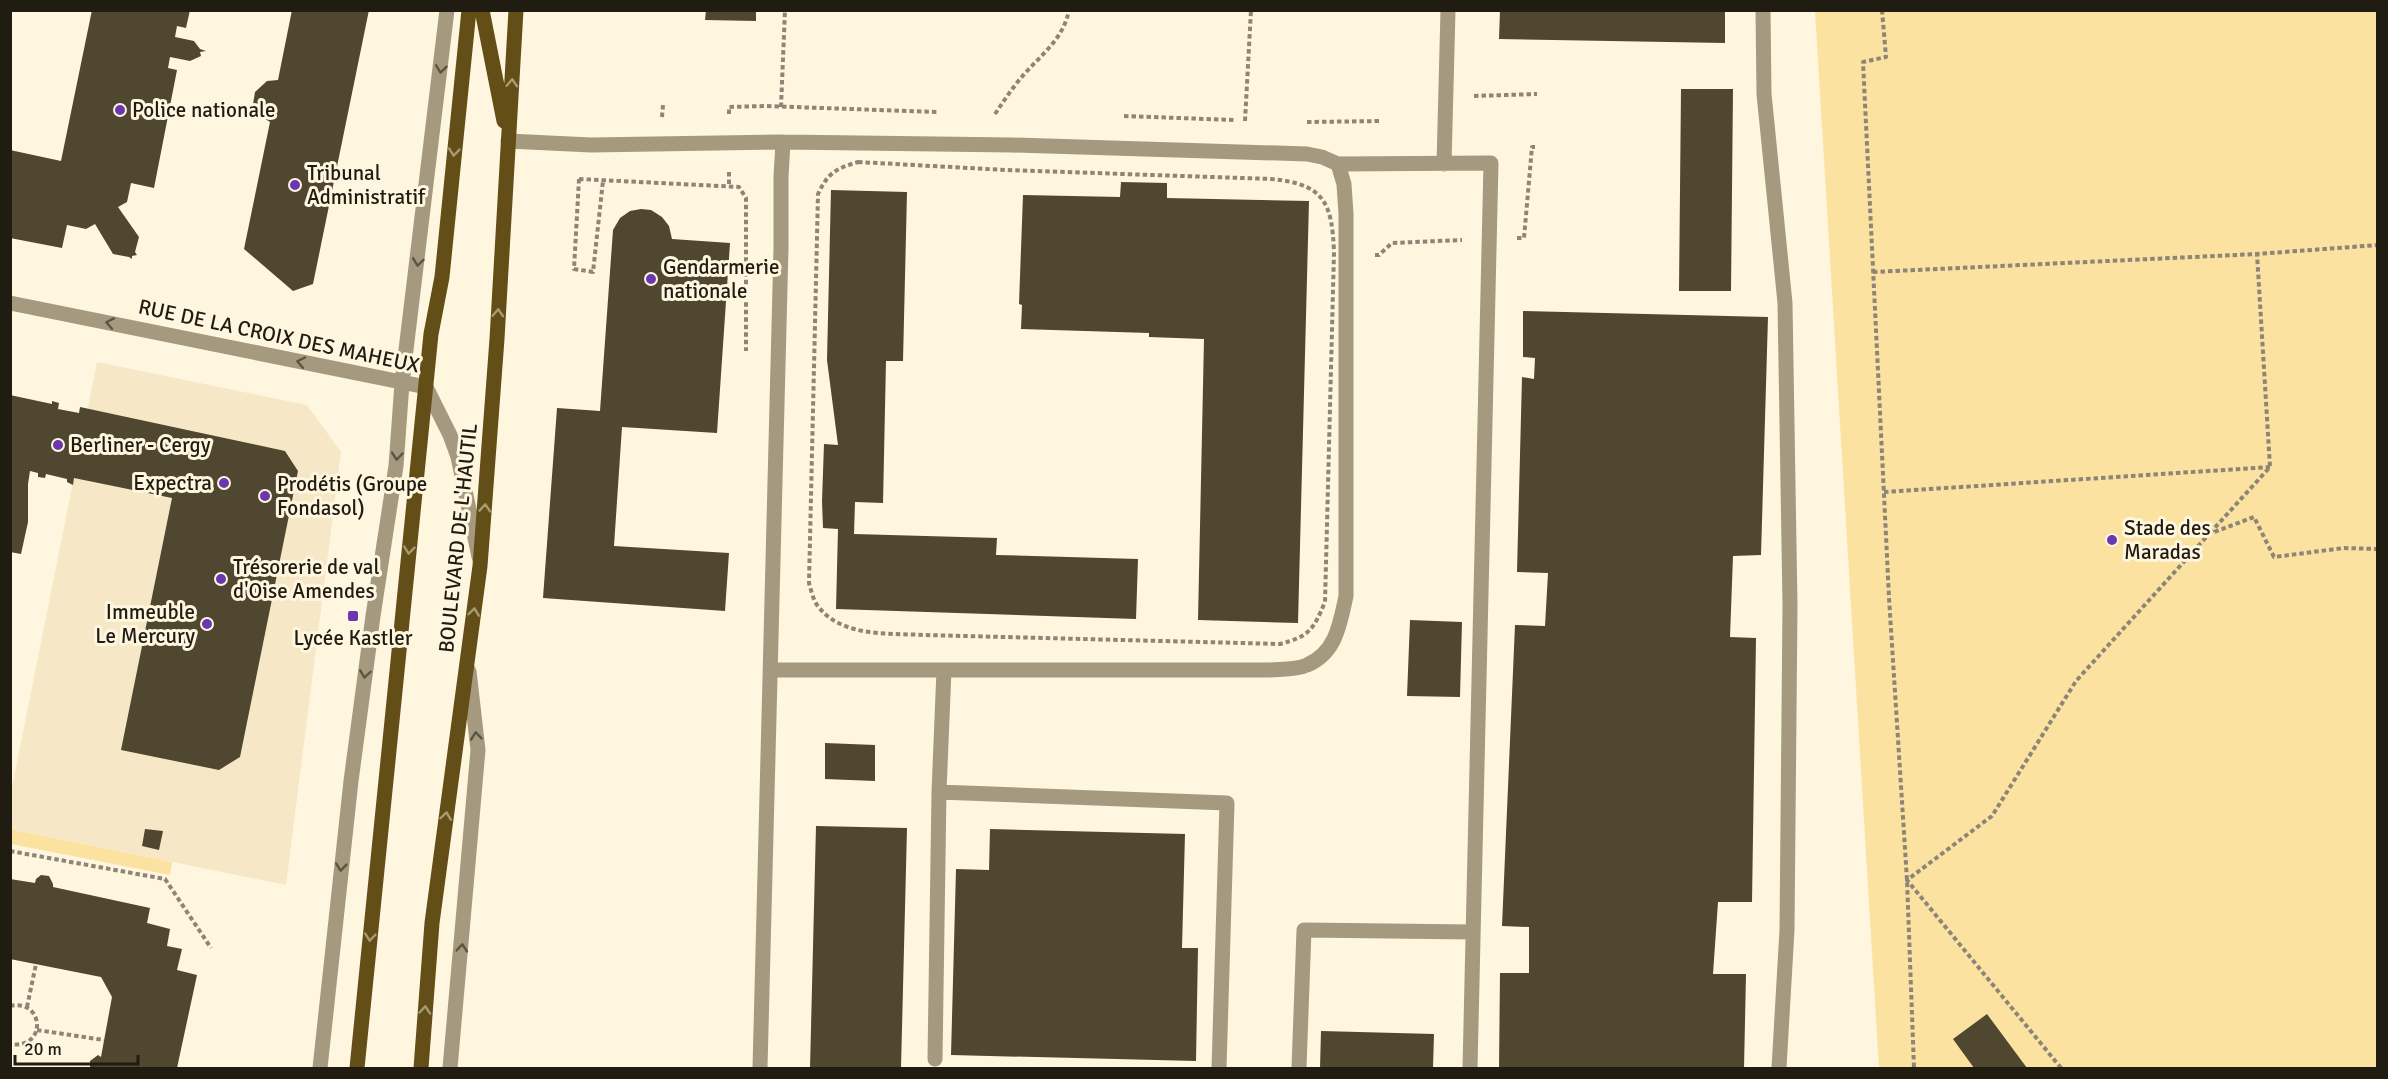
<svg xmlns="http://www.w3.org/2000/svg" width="2388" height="1079" font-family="Signika,sans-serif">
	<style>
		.built { fill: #f6e8c6 }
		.green { fill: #fce2a0 }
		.building { fill: #504730 }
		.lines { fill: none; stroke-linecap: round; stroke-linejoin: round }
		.path { stroke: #8d8676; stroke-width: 4; stroke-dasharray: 4.5 3; stroke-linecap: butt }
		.minor { stroke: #a59a7f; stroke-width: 15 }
		.major { stroke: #624e16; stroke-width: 15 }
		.oneway { stroke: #5c5543 }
		.oneway2 { stroke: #a99a71 }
		.poi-dot { fill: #6a37af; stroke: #fff6e0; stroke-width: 2 }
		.labels { text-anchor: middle; stroke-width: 6; stroke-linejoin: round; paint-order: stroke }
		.poi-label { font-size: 21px; fill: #201c12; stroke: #fff6e0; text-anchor: start }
		.street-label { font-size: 21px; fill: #201c12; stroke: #fff6e0 }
	</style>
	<rect width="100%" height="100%" fill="#fff6e0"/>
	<path class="built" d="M97,362l210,43 34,47 -55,433 -275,-56v-37z"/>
	<path class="green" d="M1815,11h562v1057h-498z
		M10,829l162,33 -2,13 -159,-31z"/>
	<path class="building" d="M92,10h98l-4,18 -9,-2 -2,11 19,4 6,8 6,2 -6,1 1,4 -11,5 -20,-4 -2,11 9,2 -23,118 -23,-5 -4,19 -9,5 21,30 -4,15 2,3 -5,1v3l-3,-2 -16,-3 -18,-30 -9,5 -19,-4 -5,23 -52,-10v-88l51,11z
		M292,10h77l-56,274 -20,7 -49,-42 26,-127 -11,-7 -3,-5 -3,-6 2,-12 12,-11 11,-1z
		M706,10h50v11l-51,-1z
		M1500,10h225v33l-226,-4z
		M1681,89h52l-2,202h-52z
		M1121,182l46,1v15l142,3 -11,422 -100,-3 6,-281 -55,-2v-4l-128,-4 1,-24 -3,-1 4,-109 97,2z
		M831,190l76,2 -4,169h-17l-3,142 -28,-1 -1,32 143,4 -1,17 142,4 -2,60 -300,-10 2,-80 -15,-1 -1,-27 2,-57 14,1 -11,-85z
		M641,209l10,1 11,7 7,9 3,13 58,4 -13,190 -95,-6 -8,119 115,7 -4,58 -182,-13 14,-190 43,3 13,-181 7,-12 10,-7z
		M1523,311l245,6 -7,238 -28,1 -3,81 26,1 -4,264h-34l-5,72h33l-2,94h-245l1,-95h29v-46l-27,-1 13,-301 30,1 3,-53 -31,-1 5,-195 12,2 1,-21 -12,-1z
		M10,395l42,9v-3l7,2 -1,6 21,4 1,-6 205,44 13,20 -58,286 -21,13 -98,-20 51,-252 -98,-20 -1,7 -6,-3v-3l-21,-5 -1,4 -7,-1v-4l-8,-2 -2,13v38l-7,32 -11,-2z
		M1410,620l52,2 -2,75 -53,-1z
		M825,743l50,2v36l-50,-2z
		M816,826l91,2 -6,240h-91z
		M145,829l18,2 -4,19 -17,-4z
		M990,829l195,5 -3,114h16l-2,113 -245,-6 5,-186 33,1z
		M41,875l8,1 4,8v3l97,21 -3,15 23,6 -3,17 15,3 -5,21 20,5 -20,93h-87v-7l8,-6 3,2 11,-60 -11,-20 -91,-18v-80l25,4 1,-4z
		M1987,1014l40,54h-53l-21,-29z
		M1321,1031l113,3 -1,34h-113z"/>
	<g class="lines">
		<path class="path" d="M1882,10l4,47 -23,5 26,536 18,282 7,188
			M1474,96l63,-2
			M781,107l4,-97
			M729,114v-7l36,-1 172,6
			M995,114c8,-12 16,-24 25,-35 18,-22 43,-38 49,-69
			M1124,116l110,4
			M662,117l1,-12
			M1245,121l6,-111
			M1307,122l74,-1
			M858,162l148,8 265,9c53,5 61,23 63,73l-9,350c-12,28 -15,34 -45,42l-355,-9c-36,-2 -84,3 -108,-30 -4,-6 -6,-15 -8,-22l9,-389c10,-21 17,-25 40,-32z
			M729,172v15
			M579,179l160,8 7,11v153
			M579,179l-5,90 19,3 10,-91
			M1517,238h7l8,-91h3
			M1375,255h4l13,-12 70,-3
			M1873,272l384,-18 121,-9
			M1884,492l386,-25
			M2210,533l60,-66 -13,-213
			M10,851l155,28 46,69
			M10,1006c34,-8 38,44 0,38
			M27,1007l9,-43
			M37,1030l67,10
			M2061,1068l-154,-188 85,-64 84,-135 133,-147 45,-17 20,40 70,-9 34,1"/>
		<path class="minor" d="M1763,10l1,84 21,209 5,302 -3,325 -8,138
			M508,141l83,4 192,-3 229,3 295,9 15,3 16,7 6,20 2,30v382c-6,28 -10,57 -39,69 -11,5 -26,4 -37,5h-499
			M1338,164l153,-1 -21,905
			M1444,164l4,-154
			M10,303l416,84 24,48 8,22 21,100
			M939,792l288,11 -8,265
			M935,1059l4,-267 5,-122
			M320,1068l31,-287 22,-165 23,-150 6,-83 45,-373
			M450,1068l28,-318 -9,-79
			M760,1068l21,-820v-71l2,-35
			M1299,1068l5,-138 169,2"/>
		<path class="major" d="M482,10l22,111
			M357,1068l74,-734 11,-57 27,-267
			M421,1068l11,-145 48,-357 17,-227 19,-329"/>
	</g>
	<defs><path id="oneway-chevron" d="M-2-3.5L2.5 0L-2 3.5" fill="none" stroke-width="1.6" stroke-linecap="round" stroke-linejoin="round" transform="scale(1.5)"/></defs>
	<g class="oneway">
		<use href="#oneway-chevron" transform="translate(441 69) rotate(97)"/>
		<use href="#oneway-chevron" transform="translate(418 262) rotate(97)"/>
		<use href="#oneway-chevron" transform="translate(110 323) rotate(-169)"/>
		<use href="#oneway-chevron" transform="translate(301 362) rotate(-168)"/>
		<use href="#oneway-chevron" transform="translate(397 456) rotate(95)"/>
		<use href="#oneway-chevron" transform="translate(365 674) rotate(98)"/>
		<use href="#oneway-chevron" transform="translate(476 736) rotate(-96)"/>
		<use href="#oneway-chevron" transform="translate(341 867) rotate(96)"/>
		<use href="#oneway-chevron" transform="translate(462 948) rotate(-85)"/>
	</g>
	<g class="oneway2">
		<use href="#oneway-chevron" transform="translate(512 83) rotate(-87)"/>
		<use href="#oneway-chevron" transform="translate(454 152) rotate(96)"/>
		<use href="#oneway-chevron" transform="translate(498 313) rotate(-87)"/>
		<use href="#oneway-chevron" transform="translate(485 508) rotate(-86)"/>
		<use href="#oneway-chevron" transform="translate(409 550) rotate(96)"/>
		<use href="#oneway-chevron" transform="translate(474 612) rotate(-82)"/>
		<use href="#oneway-chevron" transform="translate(446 816) rotate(-82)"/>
		<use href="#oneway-chevron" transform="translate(370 937) rotate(96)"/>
		<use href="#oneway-chevron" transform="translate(425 1010) rotate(-85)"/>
	</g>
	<g class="poi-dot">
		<circle cx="120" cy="110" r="6"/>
		<circle cx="295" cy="185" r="6"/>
		<circle cx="651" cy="279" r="6"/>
		<circle cx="58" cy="445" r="6"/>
		<circle cx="224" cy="483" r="6"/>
		<circle cx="265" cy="496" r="6"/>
		<circle cx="2112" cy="540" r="6"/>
		<circle cx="221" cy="579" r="6"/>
		<rect x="347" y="610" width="12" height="12" rx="3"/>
		<circle cx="207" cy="624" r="6"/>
	</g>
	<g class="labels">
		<g class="poi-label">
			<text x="132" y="117">Police nationale</text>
			<text x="307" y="180">Tribunal<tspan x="307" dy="24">Administratif</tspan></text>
			<text x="663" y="274">Gendarmerie<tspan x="663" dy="24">nationale</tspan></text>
			<text x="70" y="452">Berliner - Cergy</text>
			<text x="212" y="490" text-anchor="end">Expectra</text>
			<text x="277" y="491">Prodétis (Groupe<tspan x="277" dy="24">Fondasol)</tspan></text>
			<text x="2124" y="535">Stade des<tspan x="2124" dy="24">Maradas</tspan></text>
			<text x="233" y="574">Trésorerie de val<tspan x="233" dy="24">d'Oise Amendes</tspan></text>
			<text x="195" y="619" text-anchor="end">Immeuble<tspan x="195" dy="24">Le Mercury</tspan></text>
			<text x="353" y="645" text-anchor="middle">Lycée Kastler</text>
		</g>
		<g class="street-label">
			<text transform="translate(279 336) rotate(12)" y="7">RUE DE LA CROIX DES MAHEUX</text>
			<text transform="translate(458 538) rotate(-84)" y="7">BOULEVARD DE L'HAUTIL</text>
		</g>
	</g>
	<rect width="2388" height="1079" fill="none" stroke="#201c12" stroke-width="24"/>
	<path d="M15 1055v9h123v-9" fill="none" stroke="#201c12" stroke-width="3"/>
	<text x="24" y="1055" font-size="18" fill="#201c12" stroke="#fff6e0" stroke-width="4.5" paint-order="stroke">20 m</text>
</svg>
